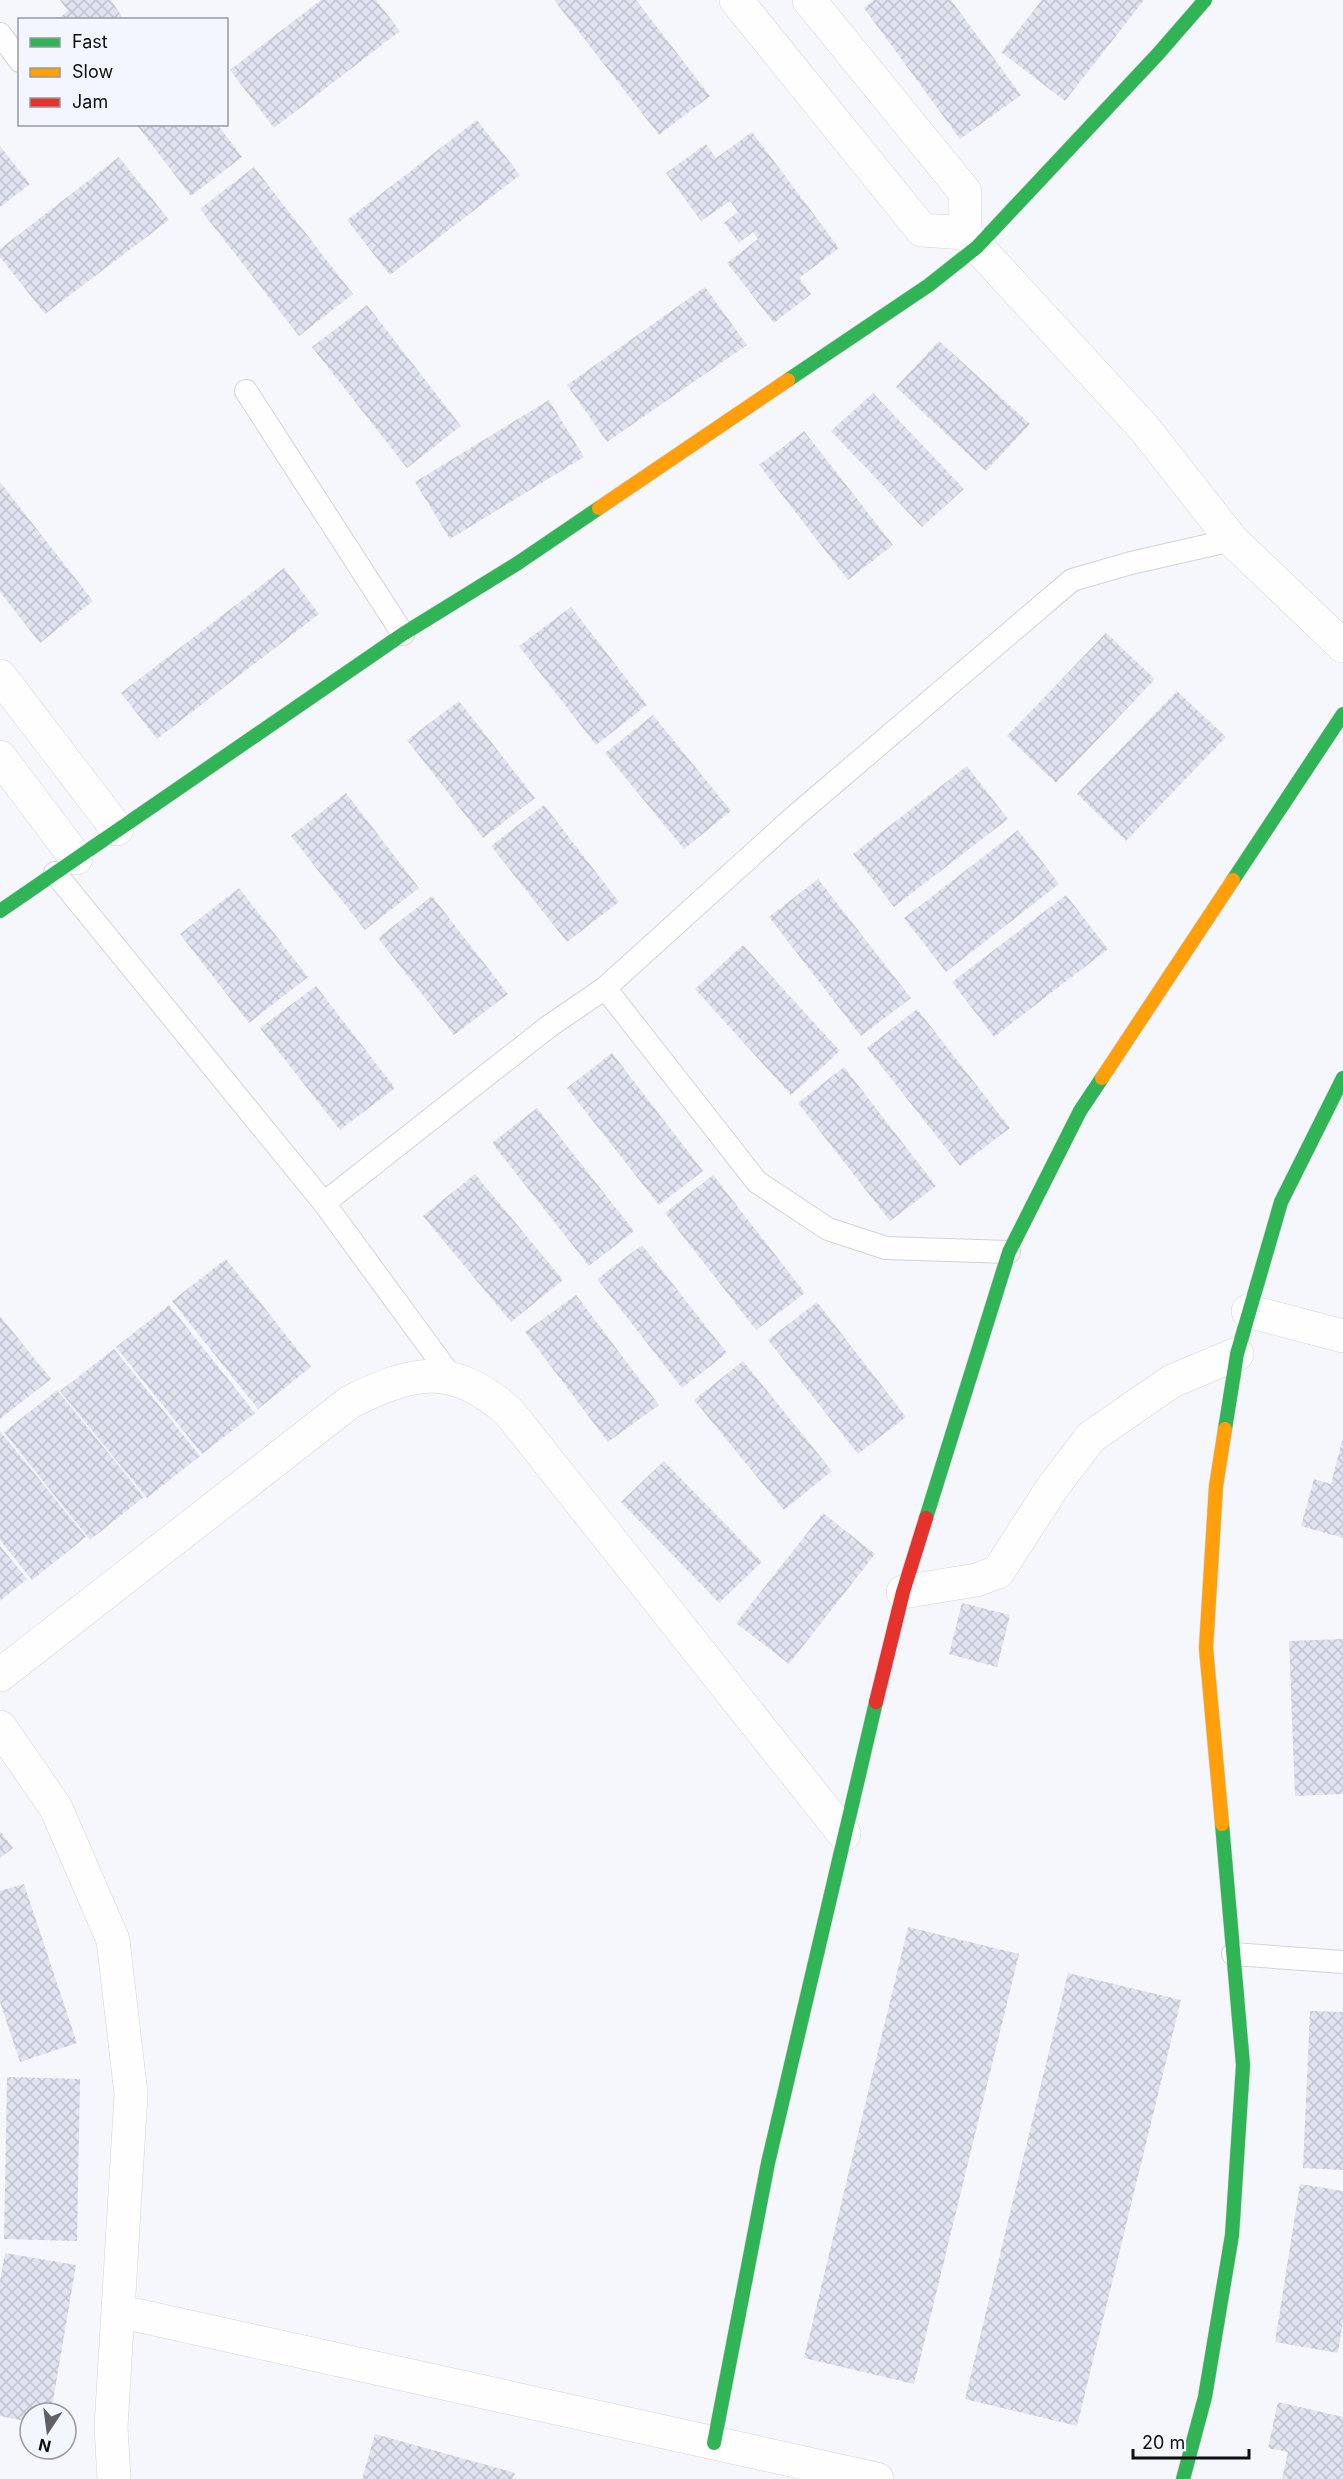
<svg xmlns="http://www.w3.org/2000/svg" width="1343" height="2479" font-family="Inter,sans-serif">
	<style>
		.building { fill: url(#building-cross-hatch) }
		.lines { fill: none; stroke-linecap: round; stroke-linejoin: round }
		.lane-casing { stroke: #d2d3d7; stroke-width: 24 }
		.street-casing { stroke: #d2d3d7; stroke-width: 34 }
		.fast-casing { stroke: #d2d3d7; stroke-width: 15 }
		.slow-casing { stroke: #d2d3d7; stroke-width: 15 }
		.jam-casing { stroke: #d2d3d7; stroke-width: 15 }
		.lane { stroke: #fefeff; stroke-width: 22 }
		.street { stroke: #fefeff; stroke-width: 33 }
		.fast { stroke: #30b455; stroke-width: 14 }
		.slow { stroke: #ff9f0a; stroke-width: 14 }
		.jam { stroke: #e5322d; stroke-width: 14 }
	</style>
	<defs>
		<pattern id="building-cross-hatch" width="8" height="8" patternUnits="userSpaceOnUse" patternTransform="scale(1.5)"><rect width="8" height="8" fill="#e1e3f0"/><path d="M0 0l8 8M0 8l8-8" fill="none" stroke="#c0c2cd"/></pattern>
	</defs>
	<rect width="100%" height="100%" fill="#f6f7fc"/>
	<path class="building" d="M60,0h51l13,20h-68l12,-9z
		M321,0h55l24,31 -126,97 -44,-58z
		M554,0h82l74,96 -51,39z
		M874,0h77l70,95 -61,44 -96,-131z
		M1042,0h102l-79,101 -64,-49z
		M477,120l43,55 -130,100 -43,-55z
		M136,124h81l25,33 -51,39z
		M752,132l87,116 -40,30 12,16 -37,29 -47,-60 31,-24 -5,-7 -14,11 -15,-20 14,-11 -8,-11 -29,20 -35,-48 40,-29 10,14z
		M0,146l30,38 -30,23z
		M119,157l50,63 -124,94 -45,-57v-8z
		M254,167l99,127 -54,42 -99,-127z
		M705,287l42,58 -140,97 -40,-57z
		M367,305l94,121 -54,42 -95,-121z
		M939,341l91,83 -44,47 -90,-84z
		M873,393l91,96 -42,38 -91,-96z
		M549,400l35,57 -134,82 -35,-57z
		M804,431l89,114 -45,35 -89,-115z
		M0,482l93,119 -53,42 -40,-51z
		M284,568l35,46 -162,125 -36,-46z
		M571,607l76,98 -51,40 -77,-99z
		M1106,633l49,46 -99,104 -49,-47z
		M1177,691l49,46 -100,104 -49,-47z
		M459,701l76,97 -52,40 -76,-98z
		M653,715l78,96 -47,38 -79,-96z
		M967,766l41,53 -114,88 -41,-53z
		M346,793l73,95 -54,42 -74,-94z
		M544,805l75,97 -52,40 -76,-96z
		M1018,830l41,54 -113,88 -42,-54z
		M818,879l93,119 -50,38 -92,-119z
		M239,888l69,89 -59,46 -69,-89z
		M1066,895l42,54 -114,88 -42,-55z
		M432,896l76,98 -54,41 -76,-97z
		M743,945l97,106 -49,44 -96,-106z
		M316,986l79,102 -55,42 -80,-102z
		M917,1009l93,119 -50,38 -93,-118z
		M612,1053l91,118 -44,34 -92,-117z
		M844,1067l92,119 -46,35 -92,-118z
		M537,1108l97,123 -45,35 -97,-123z
		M475,1174l88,106 -52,42 -88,-106z
		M713,1175l92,118 -49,37 -91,-117z
		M642,1245l85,108 -45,35 -85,-109z
		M226,1259l85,108 -53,42 -86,-108z
		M576,1295l83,110 -51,37 -83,-110z
		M817,1302l89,115 -48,37 -90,-114z
		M169,1305l86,108 -53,41 -86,-107z
		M0,1316l51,63 -51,40z
		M114,1349l86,107 -53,42 -87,-107z
		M743,1361l89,110 -48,39 -90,-110z
		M57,1390l87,107 -54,43 -86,-108z
		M0,1431l86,106 -54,43 -32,-40z
		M1342,1441h1v97l-42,-12 13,-47 17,5z
		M664,1461l98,101 -43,41 -98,-101z
		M823,1513l52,41 -86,110 -53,-41z
		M0,1546l27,33 -27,22z
		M962,1603l48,12 -13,52 -48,-13z
		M1343,1639v155l-48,2 -6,-155z
		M0,1831l13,17 -13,10z
		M24,1884l53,159 -57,19 -20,-60v-111z
		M908,1927l111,27 -105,430 -110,-26z
		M1068,1973l113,27 -104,426 -112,-27z
		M1310,2011l33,1v158l-40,-2z
		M7,2077l73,2 -3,162 -73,-2z
		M1300,2184l43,7v129l-5,33 -63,-11z
		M5,2253l71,12 -25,148h-21v9l-30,-6v-135z
		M1278,2402l65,15v62h-61l6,-27 -20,-4z
		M375,2434l140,39 -2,6h-151z"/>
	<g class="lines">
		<defs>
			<path id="lane" d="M0,34l20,27
				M246,391l157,243
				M55,873l269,330 129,176
				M605,988l152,194 71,47 58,19 123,4
				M324,1203l224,-176 57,-39 189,-171 278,-237 59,-17 101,-23
				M1233,1954l110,8"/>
			<path id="street" d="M736,0l186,230 43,3
				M809,0l156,192v41l179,195 88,112 111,106
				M0,676l117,153
				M0,757l76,101
				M1248,1311l95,25
				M903,1592l73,-12 22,-8 54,-84 39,-51 81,-56 65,-27
				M0,1675l350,-273c64,-32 102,-40 159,10l335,422
				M0,1727l56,81 57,132 18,154 -20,333 3,52
				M118,2311l759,168"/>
			<path id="fast" d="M788,380l141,-95 48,-38 181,-193 47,-54
				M1233,880l110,-166
				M0,911l403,-277 115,-71 81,-55
				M1225,1429l12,-75 44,-152 62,-124
				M926,1518l83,-266 71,-141 22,-33
				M714,2443l54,-280 108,-461
				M1183,2479l22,-82 27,-162 11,-170 -21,-241"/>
			<path id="slow" d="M599,508l189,-128
				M1102,1078l131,-198
				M1222,1824l-16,-176 10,-162 9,-57"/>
			<path id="jam" d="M876,1702l27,-110 23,-74"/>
		</defs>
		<use href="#lane" class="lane-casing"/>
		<use href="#street" class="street-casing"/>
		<use href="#fast" class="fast-casing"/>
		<use href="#slow" class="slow-casing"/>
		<use href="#jam" class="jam-casing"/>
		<use href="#lane" class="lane"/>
		<use href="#street" class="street"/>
		<use href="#fast" class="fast"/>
		<use href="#slow" class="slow"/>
		<use href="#jam" class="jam"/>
	</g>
	<rect x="18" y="18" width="210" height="108" fill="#f3f5ff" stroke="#9799a1" stroke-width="1.5"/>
	<rect x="30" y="38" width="30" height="9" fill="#30b455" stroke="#9799a1" stroke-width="1.5"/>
	<text x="72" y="48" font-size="18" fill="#0e0f13">Fast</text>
	<rect x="30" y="68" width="30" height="9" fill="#ff9f0a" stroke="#9799a1" stroke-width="1.5"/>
	<text x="72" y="78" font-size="18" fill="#0e0f13">Slow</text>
	<rect x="30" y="98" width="30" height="9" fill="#e5322d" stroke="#9799a1" stroke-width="1.5"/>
	<text x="72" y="108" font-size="18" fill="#0e0f13">Jam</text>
	<g transform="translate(48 2431) rotate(193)"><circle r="28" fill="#f3f5ff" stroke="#9799a1" stroke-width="1.5"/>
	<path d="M0-4.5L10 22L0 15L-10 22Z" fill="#5f6065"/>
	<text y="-9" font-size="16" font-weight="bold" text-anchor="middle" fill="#0e0f13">N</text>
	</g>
	<path d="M1133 2449v9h116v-9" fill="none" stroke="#0e0f13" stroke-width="3"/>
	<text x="1142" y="2449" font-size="18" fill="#0e0f13" stroke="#f3f5ff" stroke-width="4.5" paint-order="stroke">20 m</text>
</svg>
